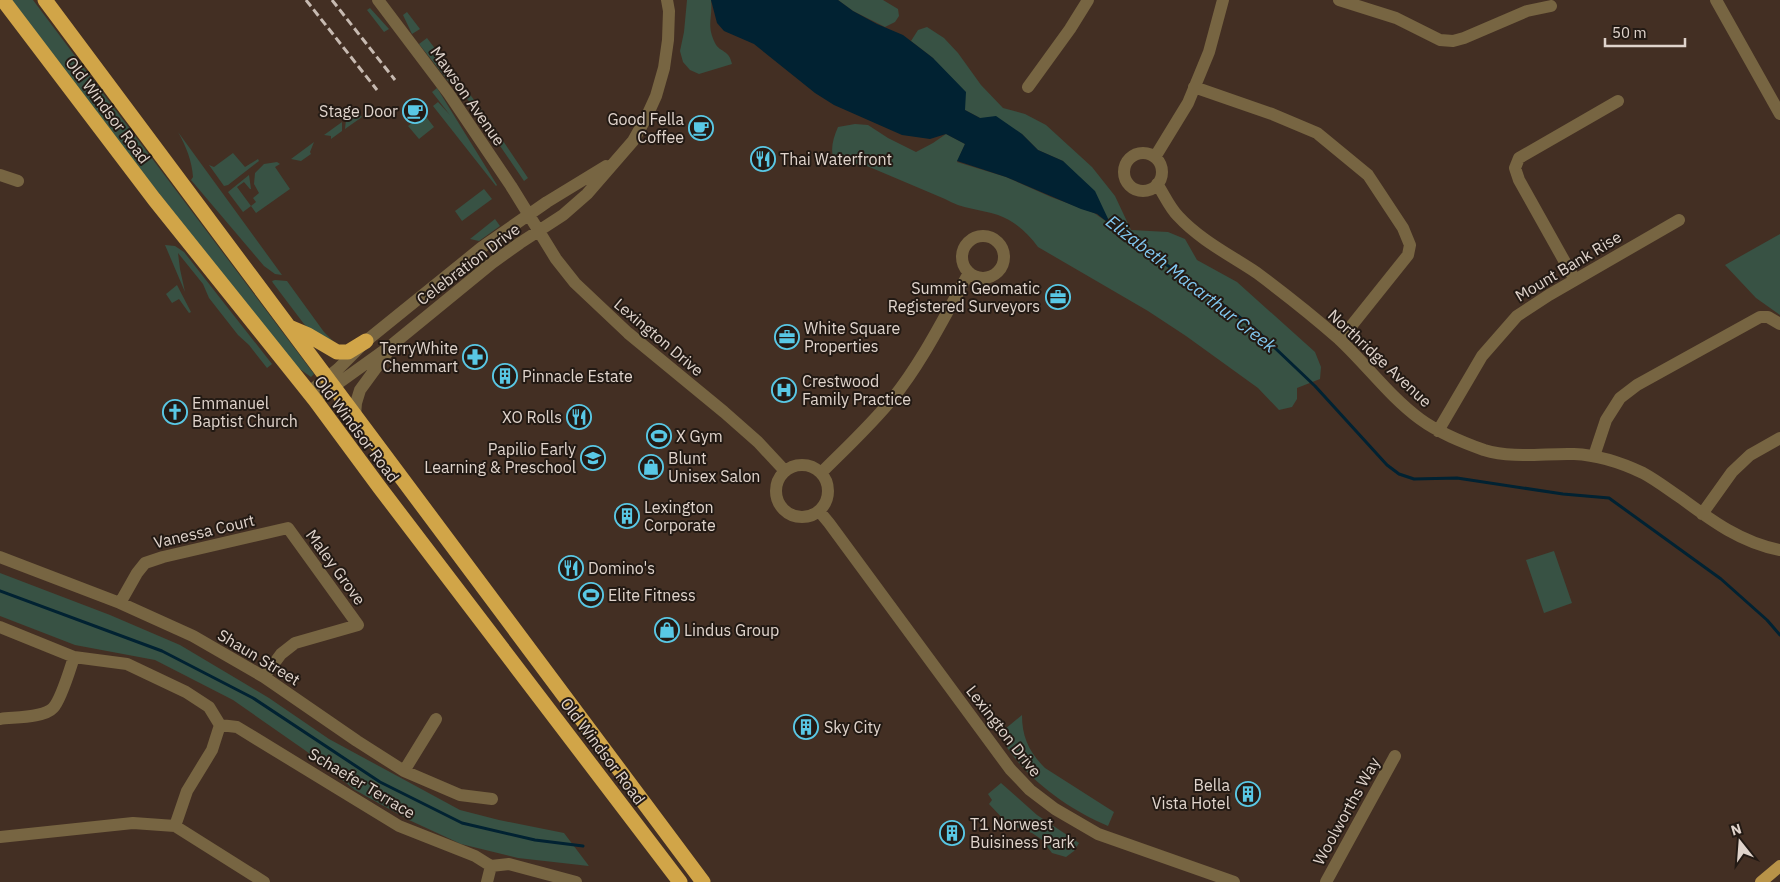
<svg xmlns="http://www.w3.org/2000/svg" width="1780" height="882" font-family="'IBM Plex Sans',sans-serif">
	<style>
		.green { fill: #385244 }
		.water { fill: #012232 }
		.lines { fill: none; stroke-linecap: round; stroke-linejoin: round }
		.stream { stroke: #012232; stroke-width: 3 }
		.minor { stroke: #776542; stroke-width: 12 }
		.major { stroke: #b89348; stroke-width: 12 }
		.highway { stroke: #d1a548; stroke-width: 15 }
		.rail { stroke: #c7bab1; stroke-width: 3; stroke-dasharray: 8 4; stroke-linecap: butt }
		.labels { text-anchor: middle; stroke-width: 4; stroke-linejoin: round; paint-order: stroke }
		.street-label { font-size: 16px; fill: #e0d4cc; stroke: #231a14 }
		.poi-label { font-size: 16px; fill: #e0d4cc; stroke: #231a14; text-anchor: start }
		.water-label { font-size: 18px; font-style: italic; fill: #82c9f2; stroke: #231a14 }
	</style>
	<rect width="100%" height="100%" fill="#432f23"/>
	<path class="green" d="M11,0h22l281,374 -3,3 -17,-12 -166,-211z
		M687,0h24c2,18 -5,25 4,43 5,10 14,6 17,21l-33,10 -9,-4 -7,-8 -3,-11 4,-19z
		M838,0h45l15,9 1,7 -4,6 -10,5 -32,-16z
		M370,8l19,21 -5,3 -17,-22z
		M407,12l13,17 -8,5 -9,-19z
		M927,27l17,11 14,15 23,32 22,23 22,6 21,11 46,42 23,29 16,34 37,2 17,7 12,21 40,22 78,70 6,15 -1,12 -23,9v11l-5,8 -13,3 -21,-22 -72,-52 -38,-25 -110,-64c-10,-14 -23,-26 -40,-32 -18,-6 -36,-6 -53,-16l-85,-36c-32,9 -32,-14 -22,-36l17,-3 13,1 20,13 28,14 17,-9 13,-9 19,10 -8,18 49,15 45,20 43,16 16,11 -47,-63 -25,-11 -16,-16 -42,-16 -15,-8 -32,-52 -22,-17 7,-11z
		M427,38l60,79 41,61 -4,3 -54,-79 -22,-21 -29,-37z
		M437,88l60,97 -1,1 -63,-80 5,-4 12,13 -18,-23z
		M357,111l5,6 -17,12 1,-10z
		M424,114l10,13 -15,12 -11,-13z
		M342,122v9l-11,8v-3l-7,-1z
		M178,132l104,143 -7,-1 -11,-8 -73,-86 2,-3c-1,-16 -7,-31 -15,-45z
		M314,142l-4,10 1,2 -10,7 -10,-2z
		M233,153l12,14 13,-8 1,2 -31,24 -4,1 -15,-21 5,2z
		M277,162l3,2 -5,3 15,22 -34,24 -5,-7 -8,6 -15,-20 21,-17 2,14h-1l-6,-7 -7,5 14,19 5,-4 -3,-4 6,-5 -5,-9 1,-11 9,-9z
		M484,189l8,10 -30,22 -7,-10z
		M495,219l5,7 -21,15 -9,-2z
		M1780,234v81l-24,-17 -31,-33z
		M165,245l10,1 9,6 88,112 -5,4 -18,-23 -11,-10 -29,-37 -6,-14 -25,-31 2,16 5,23z
		M275,280l12,1 37,51 13,13 -24,-13 -9,-8 -31,-41 -1,-2z
		M177,285l14,27 -2,1 -10,-14 -7,4 -6,-9z
		M1554,551l18,52 -28,10 -18,-53z
		M0,573l110,42 70,30 89,53 60,41 131,71 39,10 65,13 25,33 -71,-8 -57,-14 -52,-24 -54,-30 -49,-39 -73,-51 -78,-40 -80,-15 -75,-29z
		M1022,715c0,22 7,37 23,53l69,44 -6,14c-42,-18 -87,-50 -109,-92z
		M1001,783l36,32 42,28 -5,8 -8,6 -14,-4 -11,-14 -9,-6 -14,-5 -12,-6 -17,-18 3,-4 -4,-6z"/>
	<path class="water" d="M711,0h127l15,11 24,13 26,11 30,23 33,34 -1,18 15,8 16,-2 26,18 16,16 25,11 32,30 16,34 -14,-11 -16,-5 -75,-32 -49,-16 8,-17 -19,-10 -16,5 -28,-4 -68,-30 -19,-12 -61,-49 -30,-13 -7,-8z"/>
	<g class="lines">
		<path class="stream" d="M1109,223l20,17 62,41 63,47 61,58 72,79 12,9 15,5 43,-1 106,16 46,4 112,81 46,41 13,15
			M0,591l162,60 91,47 127,84 82,41 73,17 48,6"/>
		<path class="minor" d="M378,0l71,94 62,92 45,73 19,24 53,50 96,79 34,30 27,29
			M1339,0l57,18 44,22 13,1 11,-3 63,-27 24,-5
			M1716,0l64,114
			M1028,87l42,-58 18,-29
			M1194,87l78,27 45,19 51,42 35,53 7,17 -2,10 -68,85
			M1124 172a19 19 0 1 1 38 0a19 19 0 1 1-38 0Z
			M1155,157l33,-54 21,-51 14,-52
			M0,175l18,6
			M1157,184c7,10 12,23 21,32 22,24 52,39 79,57 28,21 56,43 82,66 28,26 50,57 81,80 19,14 42,23 64,31 29,9 61,3 90,4 24,1 48,9 69,19 13,7 26,17 38,25 31,23 61,45 99,52
			M962 257a21 21 0 1 1 42 0a21 21 0 1 1-42 0Z
			M1575,280l-56,-100 -4,-12 4,-10 99,-57
			M308,393l30,-24 28,-28 115,-93 66,-46 59,-36
			M315,400l78,-56 99,-81 28,-20 43,-28 24,-21 46,-53 13,-23 10,-22 8,-28 4,-28 1,-29 -2,-11
			M355,415l1,-12 4,-13 27,-37
			M1438,431l44,-75 35,-40 32,-21 130,-75
			M1594,456l12,-36 14,-22 17,-13 123,-68h8l12,7
			M776 491a26 26 0 1 1 52 0a26 26 0 1 1-52 0Z
			M821,473c24,-24 50,-48 72,-75 30,-37 52,-83 76,-125
			M819,511l10,12 181,246 20,21 25,19 43,25 136,48
			M1702,514l30,-42 18,-17 30,-17
			M0,557l120,46 73,33 71,41 93,64 47,30 56,24 32,4
			M120,603l17,-30 8,-10 18,-6 125,-29 70,97 -63,18 -14,11 -17,23
			M0,627l74,30 53,7 59,28 23,15 11,18
			M0,719c13,-2 44,-1 53,-11 8,-8 17,-39 21,-51
			M220,725l17,2 162,99 76,30 16,10
			M404,771l32,-52
			M175,826l12,-35 25,-41 8,-25
			M0,837l133,-14 42,3 89,56
			M491,866l18,-2 67,18
			M487,882l4,-16
			M1326,882l69,-126"/>
		<path class="major" d="M1761,882l19,-16"/>
		<path class="highway" d="M3,0l151,199 161,201 65,88 300,394
			M45,0l658,882
			M289,327l19,8 29,17h11l18,-11"/>
		<path class="rail" d="M306,0l71,90
			M332,0l63,80"/>
	</g>
	<defs>
		<symbol id="cafe-ring" viewBox="-11 -11 22 22"><circle r="9.5" fill="#231a14" stroke="#59c8e5" stroke-width="1.5"/><path d="M-5.5-4.5H6V0H3Q3 3.5 0 3.5H-2.5Q-5.5 3.5-5.5 0ZM3-3.2v2h1.7v-2ZM-6 4.5H4V6H-6Z" fill="#59c8e5"/></symbol>
		<symbol id="restaurant-ring" viewBox="-11 -11 22 22"><circle r="9.5" fill="#231a14" stroke="#59c8e5" stroke-width="1.5"/><path d="M-5-6h1v4h1v-4h1v4h1v-4h1v5L-1.5 .5V6h-2V.5L-5-1ZM5-6V6H3V1.5H1.5Q1.5-4 5-6Z" fill="#59c8e5"/></symbol>
		<symbol id="office-ring" viewBox="-11 -11 22 22"><circle r="9.5" fill="#231a14" stroke="#59c8e5" stroke-width="1.5"/><path d="M-6-3h4V-5.5h4V-3h4V5H-6ZM-1-4.5V-3h2v-1.5ZM-6 0V1H6V0Z" fill="#59c8e5"/></symbol>
		<symbol id="pharmacy-ring" viewBox="-11 -11 22 22"><circle r="9.5" fill="#231a14" stroke="#59c8e5" stroke-width="1.5"/><path d="M-2-6h4v4h4v4h-4v4h-4v-4h-4v-4h4Z" fill="#59c8e5"/></symbol>
		<symbol id="building-ring" viewBox="-11 -11 22 22"><circle r="9.5" fill="#231a14" stroke="#59c8e5" stroke-width="1.5"/><path d="M-4-6H4V6H1V3H-1V6H-4ZM-2.5-4.3h1.7v1.8h-1.7ZM.8-4.3h1.7v1.8H.8ZM-2.5-1h1.7V.8h-1.7ZM.8-1h1.7V.8H.8Z" fill="#59c8e5"/></symbol>
		<symbol id="hospital-ring" viewBox="-11 -11 22 22"><circle r="9.5" fill="#231a14" stroke="#59c8e5" stroke-width="1.5"/><path d="M-5-5h3v3.5h4V-5h3V5h-3V1.5h-4V5h-3Z" fill="#59c8e5"/></symbol>
		<symbol id="church-ring" viewBox="-11 -11 22 22"><circle r="9.5" fill="#231a14" stroke="#59c8e5" stroke-width="1.5"/><path d="M-1.2-6h2.4v3.5h3.3v2.4h-3.3V6h-2.4V-.1h-3.3v-2.4h3.3Z" fill="#59c8e5"/></symbol>
		<symbol id="stadium-ring" viewBox="-11 -11 22 22"><circle r="9.5" fill="#231a14" stroke="#59c8e5" stroke-width="1.5"/><path d="M0-5a6.5 5 0 1 0 0 10a6.5 5 0 1 0 0-10ZM-3.5-1.8h7v3.6h-7Z" fill="#59c8e5"/></symbol>
		<symbol id="school-ring" viewBox="-11 -11 22 22"><circle r="9.5" fill="#231a14" stroke="#59c8e5" stroke-width="1.5"/><path d="M0-5L7-2L0 1L-7-2ZM-4 1L0 2.5L4 1V4Q0 6-4 4Z" fill="#59c8e5"/></symbol>
		<symbol id="shop-ring" viewBox="-11 -11 22 22"><circle r="9.5" fill="#231a14" stroke="#59c8e5" stroke-width="1.5"/><path d="M-5-2.5h2.3a2.7 3.5 0 0 1 5.4 0H5L5.5 6h-11ZM-1.5-2.5h3a1.5 2.3 0 0 0-3 0Z" fill="#59c8e5"/></symbol>
	</defs>
	<g fill-rule="evenodd">
		<use href="#cafe-ring" x="401" y="97" width="28" height="28"/>
		<use href="#cafe-ring" x="687" y="114" width="28" height="28"/>
		<use href="#restaurant-ring" x="749" y="145" width="28" height="28"/>
		<use href="#office-ring" x="1044" y="283" width="28" height="28"/>
		<use href="#office-ring" x="773" y="323" width="28" height="28"/>
		<use href="#pharmacy-ring" x="461" y="343" width="28" height="28"/>
		<use href="#building-ring" x="491" y="362" width="28" height="28"/>
		<use href="#hospital-ring" x="770" y="376" width="28" height="28"/>
		<use href="#church-ring" x="161" y="398" width="28" height="28"/>
		<use href="#restaurant-ring" x="565" y="403" width="28" height="28"/>
		<use href="#stadium-ring" x="645" y="422" width="28" height="28"/>
		<use href="#school-ring" x="579" y="444" width="28" height="28"/>
		<use href="#shop-ring" x="637" y="453" width="28" height="28"/>
		<use href="#building-ring" x="613" y="502" width="28" height="28"/>
		<use href="#restaurant-ring" x="557" y="554" width="28" height="28"/>
		<use href="#stadium-ring" x="577" y="581" width="28" height="28"/>
		<use href="#shop-ring" x="653" y="616" width="28" height="28"/>
		<use href="#building-ring" x="792" y="713" width="28" height="28"/>
		<use href="#building-ring" x="1234" y="780" width="28" height="28"/>
		<use href="#building-ring" x="938" y="819" width="28" height="28"/>
	</g>
	<g class="labels">
		<g class="street-label">
			<text transform="translate(468 96) rotate(55)" y="6">Mawson Avenue</text>
			<text transform="translate(108 110) rotate(53)" y="6">Old Windsor Road</text>
			<text transform="translate(468 264) rotate(-37)" y="6">Celebration Drive</text>
			<text transform="translate(1568 266) rotate(-31)" y="6">Mount Bank Rise</text>
			<text transform="translate(659 337) rotate(40)" y="6">Lexington Drive</text>
			<text transform="translate(1380 358) rotate(43)" y="6">Northridge Avenue</text>
			<text transform="translate(357 429) rotate(53)" y="6">Old Windsor Road</text>
			<text transform="translate(204 531) rotate(-13)" y="6">Vanessa Court</text>
			<text transform="translate(336 567) rotate(54)" y="6">Maley Grove</text>
			<text transform="translate(259 657) rotate(31)" y="6">Shaun Street</text>
			<text transform="translate(1004 731) rotate(52)" y="6">Lexington Drive</text>
			<text transform="translate(603 751) rotate(53)" y="6">Old Windsor Road</text>
			<text transform="translate(362 783) rotate(31)" y="6">Schaefer Terrace</text>
			<text transform="translate(1346 811) rotate(-61)" y="6">Woolworths Way</text>
		</g>
		<g class="poi-label">
			<text x="398" y="117" text-anchor="end">Stage Door</text>
			<text x="684" y="125" text-anchor="end">Good Fella<tspan x="684" dy="18">Coffee</tspan></text>
			<text x="780" y="165">Thai Waterfront</text>
			<text x="1040" y="294" text-anchor="end">Summit Geomatic<tspan x="1040" dy="18">Registered Surveyors</tspan></text>
			<text x="804" y="334">White Square<tspan x="804" dy="18">Properties</tspan></text>
			<text x="458" y="354" text-anchor="end">TerryWhite<tspan x="458" dy="18">Chemmart</tspan></text>
			<text x="522" y="382">Pinnacle Estate</text>
			<text x="802" y="387">Crestwood<tspan x="802" dy="18">Family Practice</tspan></text>
			<text x="192" y="409">Emmanuel<tspan x="192" dy="18">Baptist Church</tspan></text>
			<text x="562" y="423" text-anchor="end">XO Rolls</text>
			<text x="676" y="442">X Gym</text>
			<text x="576" y="455" text-anchor="end">Papilio Early<tspan x="576" dy="18">Learning &amp; Preschool</tspan></text>
			<text x="668" y="464">Blunt<tspan x="668" dy="18">Unisex Salon</tspan></text>
			<text x="644" y="513">Lexington<tspan x="644" dy="18">Corporate</tspan></text>
			<text x="588" y="574">Domino's</text>
			<text x="608" y="601">Elite Fitness</text>
			<text x="684" y="636">Lindus Group</text>
			<text x="824" y="733">Sky City</text>
			<text x="1230" y="791" text-anchor="end">Bella<tspan x="1230" dy="18">Vista Hotel</tspan></text>
			<text x="970" y="830">T1 Norwest<tspan x="970" dy="18">Buisiness Park</tspan></text>
		</g>
		<g class="water-label">
			<text transform="translate(1191 284) rotate(38)" y="6">Elizabeth Macarthur Creek</text>
		</g>
	</g>
	<g transform="translate(1740 842) rotate(343)" stroke="#231a14" stroke-width="4" paint-order="stroke">
	<path d="M0-4L9 19L0 12L-9 19Z" fill="#e0d4cc"/>
	<text y="-8" font-size="14" font-weight="bold" text-anchor="middle" fill="#e0d4cc">N</text>
	</g>
	<path d="M1605 38v8h80v-8" fill="none" stroke="#e0d4cc" stroke-width="2.5"/>
	<text x="1612" y="38" font-size="15" fill="#e0d4cc" stroke="#231a14" stroke-width="4" paint-order="stroke">50 m</text>
</svg>
